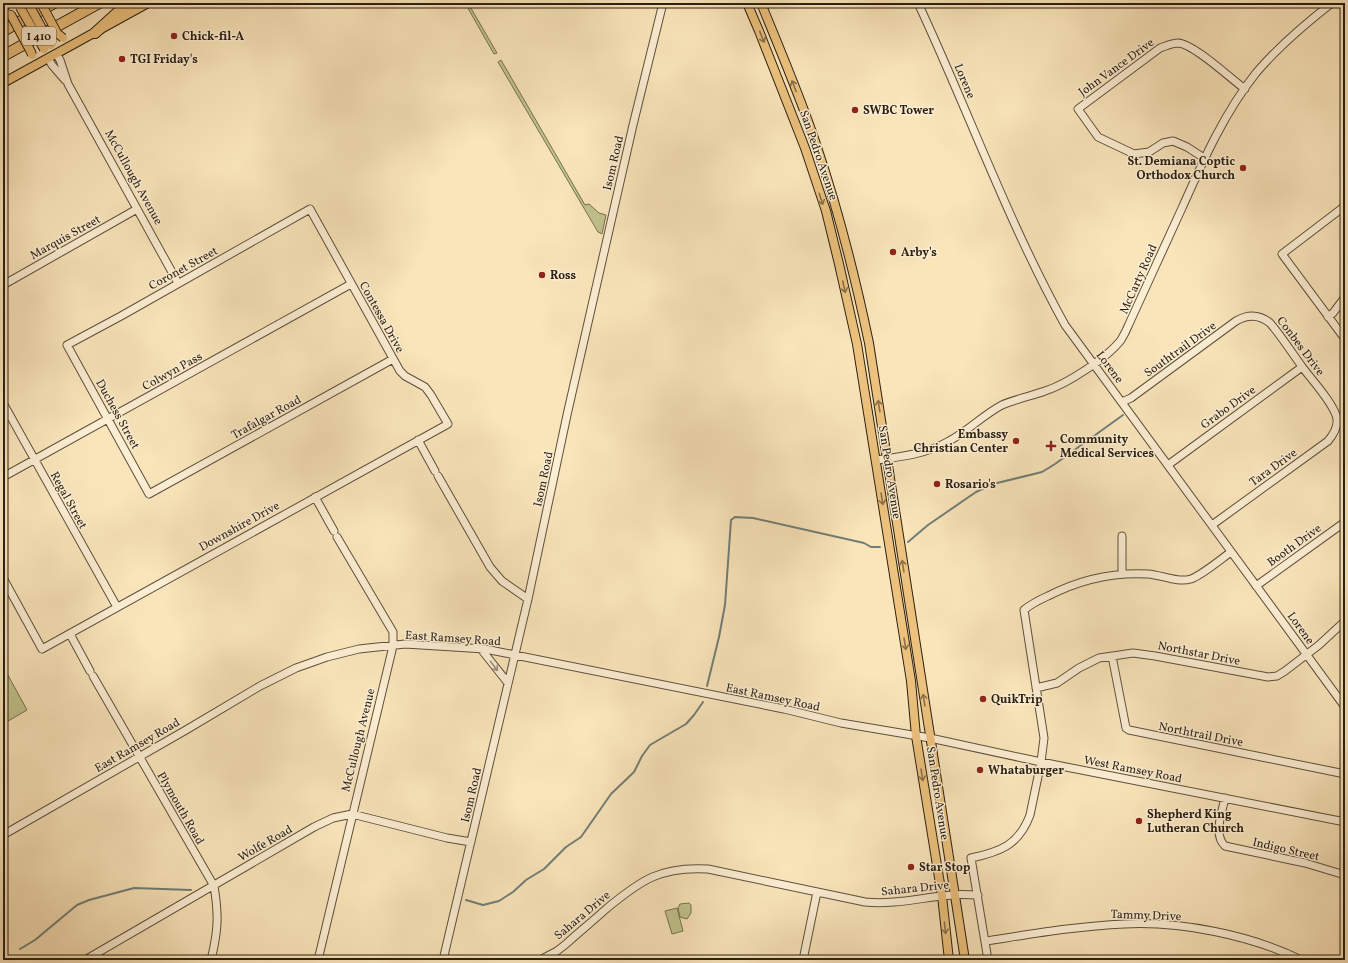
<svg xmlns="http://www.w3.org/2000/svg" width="1348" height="963" font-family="Vollkorn,serif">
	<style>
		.green { fill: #c1c38e; stroke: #757150 }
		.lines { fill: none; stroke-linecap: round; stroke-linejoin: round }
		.stream { stroke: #717e76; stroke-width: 2 }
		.minor-casing { stroke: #5d503c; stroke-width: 9 }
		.major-casing { stroke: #291f11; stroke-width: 10 }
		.highway-casing { stroke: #291f11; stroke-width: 12 }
		.minor { stroke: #fceed3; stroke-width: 7 }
		.major { stroke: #edc27e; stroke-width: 8 }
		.highway { stroke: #edc27e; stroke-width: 10 }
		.major-bridge-casing { stroke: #291f11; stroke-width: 10; stroke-linecap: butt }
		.major-bridge { stroke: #edc27e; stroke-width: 8 }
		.oneway { stroke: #8b7048 }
		.oneway2 { stroke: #9d917c }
		.poi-dot { fill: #8f2418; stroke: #fceed3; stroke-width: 1.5 }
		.labels { text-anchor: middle; stroke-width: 3; stroke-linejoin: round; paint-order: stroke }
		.shield { fill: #fceed3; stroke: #685d4b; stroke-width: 1 }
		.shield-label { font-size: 11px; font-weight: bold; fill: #291f11 }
		.poi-label { font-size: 12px; font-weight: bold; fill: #291f11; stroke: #fceed3; text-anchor: start }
		.street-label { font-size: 12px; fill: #291f11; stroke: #fceed3 }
	</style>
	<rect width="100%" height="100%" fill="#fae5bb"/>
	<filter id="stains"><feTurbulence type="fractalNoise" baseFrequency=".005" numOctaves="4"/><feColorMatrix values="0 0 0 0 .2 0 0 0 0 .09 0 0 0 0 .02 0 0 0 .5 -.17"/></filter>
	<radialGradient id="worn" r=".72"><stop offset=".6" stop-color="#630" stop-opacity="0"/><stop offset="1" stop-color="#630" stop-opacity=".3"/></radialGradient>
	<path class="green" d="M465,3h3l29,50 -3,1z
		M501,60l84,145 4,-1 10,9 7,2 -4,19 -4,-2 -100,-170z
		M3,666l24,44 -24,14z
		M689,903l2,2v8l-4,6 -7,-2 -2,-9 2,-4z
		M677,908l6,23 -11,3 -7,-23z"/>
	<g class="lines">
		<path class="stream" d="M908,542l20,-17 48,-33 17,-8 49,-12 13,-8 68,-49
			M707,686l12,-49 6,-32 6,-85 4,-3 18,1 111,25 7,4h9
			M466,900l17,5 16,-4 14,-9 13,-12 18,-11 22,-22 15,-10 30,-43 23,-22 8,-16 8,-11 36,-21 8,-9 9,-13
			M20,949l15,-9 42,-35 12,-5 45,-12 57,2"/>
		<defs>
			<path id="minor" d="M918,3c50,107 90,219 147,322l280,382
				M56,54l4,6 8,24 110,199
				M48,58l4,7 13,15
				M1204,158l-17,-11 -14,-6 -10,2 -14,9 -15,2 -36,-17 -20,-28 82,-61c6,-2 12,-5 18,-5 16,1 53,36 67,46
				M1345,206l-63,48 63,85
				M3,285l134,-76
				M1328,317l5,-4 12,-16
				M1122,402l9,-4 105,-77c12,-7 23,-7 34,2 12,14 22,30 33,45 9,12 32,37 34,51 1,9 -4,16 -9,22l-116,84
				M3,403l114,204
				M418,440l17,31
				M876,460c24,-3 51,-6 73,-19 19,-10 34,-26 53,-36 14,-6 29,-9 43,-14 22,-7 62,-33 76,-51 3,-5 6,-11 8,-16 18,-39 35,-77 53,-116 21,-47 42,-95 74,-135 22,-26 49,-49 76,-70
				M1168,465l134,-98
				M438,476l52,91 12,14 26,18
				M3,477l348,-193
				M315,497l19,34
				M1122,574v-38
				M3,578l39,71 406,-225 -17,-29 -6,-8 -20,-11 -5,-5 -90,-162 -189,107 -54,29 82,149 244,-135
				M1256,586l89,-64
				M70,634l20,37
				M481,649l27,34
				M1112,656l14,72 3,2 216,44
				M93,676l121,210c5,30 4,45 -3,74
				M1036,688l21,-5 22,-15 20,-10 34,-5 22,3 113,21 9,-1 8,-5 34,-26 26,-24
				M1225,798c-3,14 -12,37 0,48l80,17 40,12
				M3,835l183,-105 74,-44 36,-18 31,-11 32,-8 46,-5 80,5 299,60 57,14 89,15 111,24 304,60
				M986,941c46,-7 92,-15 138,-17 56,-3 127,11 177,36
				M85,960l229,-133 19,-9 19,-4 95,24 24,4
				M318,960l75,-314v-14l-56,-95
				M443,960l85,-361 39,-184 66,-290 30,-122
				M540,960l17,-9 9,-7c13,-12 27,-23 40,-35 35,-29 55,-43 102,-40l157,33c31,3 58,-5 88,-7 8,-1 17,0 25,0
				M803,960l14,-68
				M988,960l-17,-102c29,-6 48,-13 59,-43l11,-53 3,-24 -20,-128c7,-6 15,-10 24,-14 31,-16 65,-24 100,-22 14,1 29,9 43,5 11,-4 30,-20 40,-27"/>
			<path id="major" d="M747,3l12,28 46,117 21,63 13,53 18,80 54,337 5,55 26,160 7,64
				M761,3c19,47 39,93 55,141 22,65 39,132 53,199l96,617
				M3,6l6,-3
				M3,83l145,-80"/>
			<path id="highway" d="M3,31l51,-28
				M95,33l23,-21 16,-9
				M3,56l96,-53"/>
		</defs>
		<use href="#minor" class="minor-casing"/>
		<use href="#major" class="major-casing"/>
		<use href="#highway" class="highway-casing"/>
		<use href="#minor" class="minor"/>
		<use href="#major" class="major"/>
		<use href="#highway" class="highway"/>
		<defs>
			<path id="major-bridge" d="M28,3l23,42
				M41,3l16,30 6,5
				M20,7l24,42
				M7,14l4,1 20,37 1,3"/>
		</defs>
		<use href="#major-bridge" class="major-bridge-casing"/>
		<use href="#major-bridge" class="major-bridge"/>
	</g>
	<defs><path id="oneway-shaft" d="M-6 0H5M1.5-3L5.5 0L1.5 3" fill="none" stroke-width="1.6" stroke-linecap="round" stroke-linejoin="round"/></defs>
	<g class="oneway">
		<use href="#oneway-shaft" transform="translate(762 37) rotate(68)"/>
		<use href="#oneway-shaft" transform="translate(794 86) rotate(-111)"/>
		<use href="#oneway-shaft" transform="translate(821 199) rotate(72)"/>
		<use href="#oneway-shaft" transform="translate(844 287) rotate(78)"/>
		<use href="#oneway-shaft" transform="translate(879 406) rotate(-99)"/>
		<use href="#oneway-shaft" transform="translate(882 499) rotate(81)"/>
		<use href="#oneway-shaft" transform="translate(903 566) rotate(-99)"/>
		<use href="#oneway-shaft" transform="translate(905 644) rotate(81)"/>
		<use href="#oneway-shaft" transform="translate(924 700) rotate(-99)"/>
		<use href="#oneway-shaft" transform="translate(922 775) rotate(81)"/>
		<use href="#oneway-shaft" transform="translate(945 928) rotate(84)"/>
	</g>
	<use class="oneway2" href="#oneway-shaft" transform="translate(494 666) rotate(53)"/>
	<g class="poi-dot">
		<circle cx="174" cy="36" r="4"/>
		<circle cx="122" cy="59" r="4"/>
		<circle cx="855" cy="110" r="4"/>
		<circle cx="1243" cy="168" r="4"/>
		<circle cx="893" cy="252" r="4"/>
		<circle cx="542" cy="275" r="4"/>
		<circle cx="1016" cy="441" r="4"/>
		<path d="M1049 440h4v4h4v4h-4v4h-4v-4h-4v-4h4z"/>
		<circle cx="937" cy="484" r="4"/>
		<circle cx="983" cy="699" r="4"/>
		<circle cx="980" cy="770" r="4"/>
		<circle cx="1139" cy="821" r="4"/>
		<circle cx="911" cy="867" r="4"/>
	</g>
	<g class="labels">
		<rect class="shield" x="22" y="27" width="34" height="18" rx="3"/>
		<g class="shield-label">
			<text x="39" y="40">I 410</text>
		</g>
		<g class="poi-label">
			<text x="182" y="40">Chick-fil-A</text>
			<text x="130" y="63">TGI Friday's</text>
			<text x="863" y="114">SWBC Tower</text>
			<text x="1235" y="165" text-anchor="end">St. Demiana Coptic<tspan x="1235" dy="14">Orthodox Church</tspan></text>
			<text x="901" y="256">Arby's</text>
			<text x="550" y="279">Ross</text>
			<text x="1008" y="438" text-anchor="end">Embassy<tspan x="1008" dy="14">Christian Center</tspan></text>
			<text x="1060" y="443">Community<tspan x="1060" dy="14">Medical Services</tspan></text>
			<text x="945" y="488">Rosario's</text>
			<text x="991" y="703">QuikTrip</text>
			<text x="988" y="774">Whataburger</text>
			<text x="1147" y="818">Shepherd King<tspan x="1147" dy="14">Lutheran Church</tspan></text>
			<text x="919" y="871">Star Stop</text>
		</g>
		<g class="street-label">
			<text transform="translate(1116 67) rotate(-36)" y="4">John Vance Drive</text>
			<text transform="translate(965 81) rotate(67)" y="4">Lorene</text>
			<text transform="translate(819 155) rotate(71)" y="4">San Pedro Avenue</text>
			<text transform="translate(613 163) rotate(-77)" y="4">Isom Road</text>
			<text transform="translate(134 177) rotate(61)" y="4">McCullough Avenue</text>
			<text transform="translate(65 237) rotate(-29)" y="4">Marquis Street</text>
			<text transform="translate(183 268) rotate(-29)" y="4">Coronet Street</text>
			<text transform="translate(1138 279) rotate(-66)" y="4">McCarty Road</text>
			<text transform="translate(382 317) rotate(61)" y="4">Contessa Drive</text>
			<text transform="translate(1301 346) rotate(53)" y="4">Conbes Drive</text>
			<text transform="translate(1180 349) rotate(-36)" y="4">Southtrail Drive</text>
			<text transform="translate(1110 367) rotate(53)" y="4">Lorene</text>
			<text transform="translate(172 371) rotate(-29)" y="4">Colwyn Pass</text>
			<text transform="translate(1228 407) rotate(-36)" y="4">Grabo Drive</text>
			<text transform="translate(118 414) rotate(61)" y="4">Duchess Street</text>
			<text transform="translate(266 417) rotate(-29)" y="4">Trafalgar Road</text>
			<text transform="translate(1273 467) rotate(-36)" y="4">Tara Drive</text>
			<text transform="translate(890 472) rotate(81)" y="4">San Pedro Avenue</text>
			<text transform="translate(543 479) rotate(-78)" y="4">Isom Road</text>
			<text transform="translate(69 500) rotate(61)" y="4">Regal Street</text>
			<text transform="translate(239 526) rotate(-29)" y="4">Downshire Drive</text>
			<text transform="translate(1294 545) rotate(-36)" y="4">Booth Drive</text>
			<text transform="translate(1301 628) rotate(54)" y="4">Lorene</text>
			<text transform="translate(453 638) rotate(4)" y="4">East Ramsey Road</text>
			<text transform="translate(1199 653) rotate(11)" y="4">Northstar Drive</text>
			<text transform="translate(773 697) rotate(12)" y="4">East Ramsey Road</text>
			<text transform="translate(1201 734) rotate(11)" y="4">Northtrail Drive</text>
			<text transform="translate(358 740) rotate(-76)" y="4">McCullough Avenue</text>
			<text transform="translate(137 745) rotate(-30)" y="4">East Ramsey Road</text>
			<text transform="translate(1133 769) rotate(11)" y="4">West Ramsey Road</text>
			<text transform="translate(938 793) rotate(81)" y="4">San Pedro Avenue</text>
			<text transform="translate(471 795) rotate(-77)" y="4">Isom Road</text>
			<text transform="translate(181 808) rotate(60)" y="4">Plymouth Road</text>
			<text transform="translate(265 843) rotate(-30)" y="4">Wolfe Road</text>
			<text transform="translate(1286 849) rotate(13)" y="4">Indigo Street</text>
			<text transform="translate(915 888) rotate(-6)" y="4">Sahara Drive</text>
			<text transform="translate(582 915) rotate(-40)" y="4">Sahara Drive</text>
			<text transform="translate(1146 915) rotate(2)" y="4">Tammy Drive</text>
		</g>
	</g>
	<rect width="1348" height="963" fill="none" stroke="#fae5bb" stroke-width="16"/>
	<rect x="4" y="4" width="1340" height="955" fill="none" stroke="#291f11" stroke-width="2"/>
	<rect x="8" y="8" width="1332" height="947" fill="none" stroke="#291f11"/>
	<rect width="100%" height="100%" filter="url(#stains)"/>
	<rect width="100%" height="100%" fill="url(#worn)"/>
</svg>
